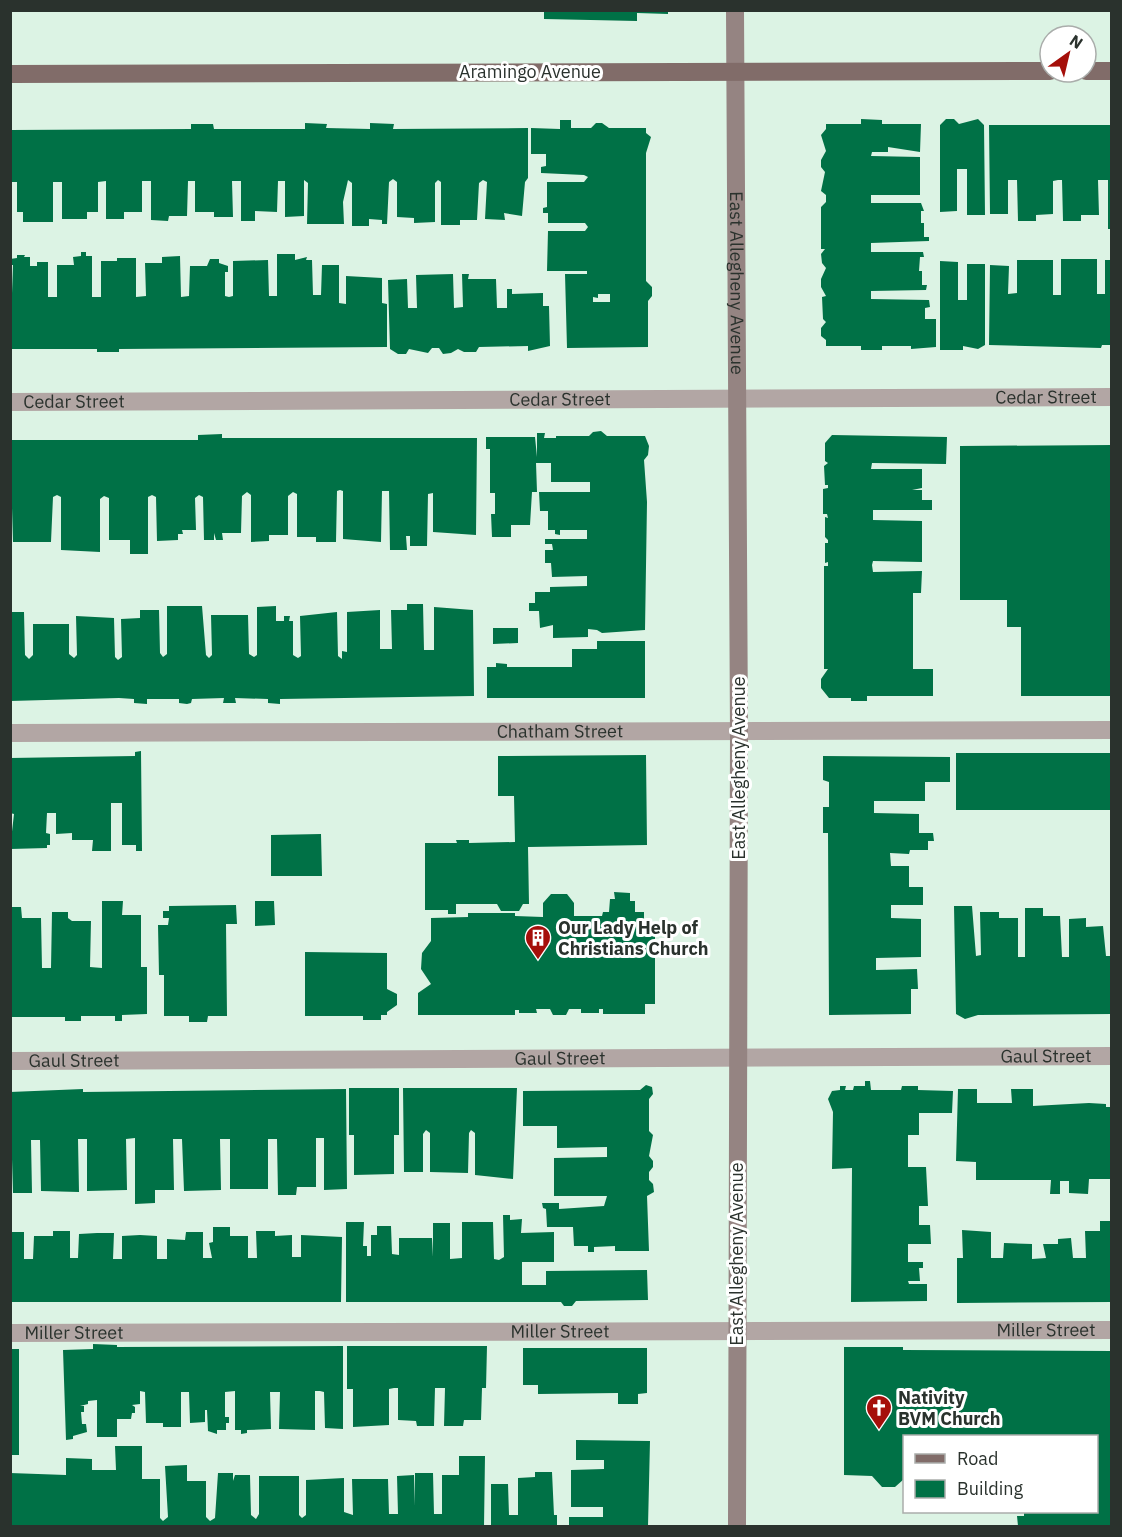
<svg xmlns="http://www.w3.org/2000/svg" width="1122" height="1537" font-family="'IBM Plex Sans',sans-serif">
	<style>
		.building { fill: #007146; fill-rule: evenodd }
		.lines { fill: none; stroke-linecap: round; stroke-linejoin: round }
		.street { stroke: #b2a6a4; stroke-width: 18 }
		.secondary { stroke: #958482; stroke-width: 18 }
		.primary { stroke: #816c69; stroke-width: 18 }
		.labels { text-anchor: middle; stroke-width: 6; stroke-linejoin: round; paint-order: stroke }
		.street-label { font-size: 18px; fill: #2a322d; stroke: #fff }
		.poi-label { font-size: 18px; font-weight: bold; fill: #2a322d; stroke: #fff; text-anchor: start }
	</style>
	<rect width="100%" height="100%" fill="#dcf3e4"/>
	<path class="building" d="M544,10h124v4l-31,-1v8l-93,-2z
		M861,119l21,1v4h39l-1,28 -32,-5v5h-16l-1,4 49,1v38h-49v8h50l3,8h-3v12h3v14h5v4l-58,2v9h52l1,5h-4l-1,14h3v14h5l-1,5 -55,1v8l58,1 1,7 -5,1v11h11v28l-25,2v-3h-29v4h-21v-4h-35v-6l-5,-4v-8l5,-6 -3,-3 -1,-22 4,-1 -5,-9v-8l5,-11 -4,-5 -1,-9 4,-5h-4v-42l5,-5v-7l-5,-4 4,-19 -4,-5v-7l5,-9 -5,-16 5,-6v-5h35z
		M946,119h8l5,5 19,-5 6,6 1,90h-18v-46h-10v42l-17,1v-87z
		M560,120h11v8h20l5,-5h6l7,5h37v5l5,4 -5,16v128l6,6v9l-4,5v46l-81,1 -2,-74h22v-3h-40l1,-40h37l3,-4 -3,-4h-37v-10h-5v-5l4,-1v-25h37l4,-5 -4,-2 -43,-2v-6l5,-1v-12h-15v-26l29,1zM598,294h12v8h-17v-5l5,1z
		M305,123l22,1 -1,4 44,1v-6l24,1 -1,5 135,-1v50l-3,4 -3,34 -18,-3 1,7 -20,-1 2,-37 -4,-2 -4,3 -2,37h-17v5h-19v-43l-3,-2 -3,3v39l-21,1v-5l-17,-1v-35l-4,-3 -4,3 -2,42h-5v-4l-13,-1v7h-17v-43l-4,-3 -5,22 1,22h-37l1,-41 -4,-3v36l-19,1v-36h-7l-1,31 -22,-1v10h-14v-40h-9l1,36h-19v-5h-19v-31h-7l-1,35h-18l-1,5 -17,-1v-39h-9v31h-18v7h-18v-38l-8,1v30h-11v7h-25v-37h-9v40h-30v-10h-6v-30h-7v-52l181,-1v-5h22l1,5h91z
		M989,125h123v104h-4v-49h-10l1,35h-18v6h-18l-1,-41h-4l-5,1v33l-17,1v6h-18l-1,-41h-9v34h-18z
		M81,252h5v4h6v41h9v-36h16v-3h19v39l10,-1 -1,-33h17v-6l18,-1 1,41 8,-1 1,-30h17l3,-7h9v4l9,3v6h-3v24l4,1 4,-1v-35l35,-1 1,36h8v-42h18v6l12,-3 -1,3h6l1,35h8l1,-30h17v38l7,1v-28l36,2v25l5,1v43l-268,2v3h-22v-3h-87l3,-84h-3v-6l7,-1v-3h8l-1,2h6v9h7v-4h11v35h9v-32h17l-1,-8 8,-1z
		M1061,259h36v35h8v-34h7v85h-10l-1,3 -112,-3 1,-80 19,1 -1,28 9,-1v-33h36v35h8z
		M940,261l18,1v38h9v-36h18v81l-7,4 -15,-3v4h-23z
		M453,274l1,34 9,-1 -1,-33h7l-1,5h28l1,29h10v-19h5v5l31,-1v13h6l1,40 -22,5v-5l-49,1 -3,5h-12l-6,-3 -7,4 -8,1 -4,-6h-7l-4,5 -19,-4 -3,5h-8l-8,-5 -2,-69 19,-1 1,29h9l-1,-33z
		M601,431l6,5h38l4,10 -1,9 -4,5 3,42 -2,128 -43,3 -5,-3 -9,-1v8l-35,1v-13l-13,3 -1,-17h-10v-8h6v-11h15v-5l37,-1v-10l-35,1 -1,-14h-6v-13h8l-1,-6h-7v-5h42v-9h-27v5l-5,-1v-4h-7v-19h-8l-1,-19h51v-10h-39v-19h-15l1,29h-5l-2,33h-19v12h-19l-1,-23h4v-21h-5v-44h-4v-12h49l2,20v-24h8l-1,5h12v-2h33l4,-4z
		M222,434v4h255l-1,97 -43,-3v-39l-5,1 -1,52h-17v-10h-4l1,14h-17l-1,-59h-7l-1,51 -38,-3v-48l-3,-1 -3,1 -1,51h-20v-5h-19v-43l-4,-2 -5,4v39h-19v6l-18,1v-47l-4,-3 -5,4 -1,37h-19l1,7h-7l-2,-7v7h-10l-1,-43 -4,-2 -4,3 1,32h-14l1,4h-5v6l-21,1 -1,-44 -4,-2 -4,2v57h-18v-14h-21v-42l-5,-2 -4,3v53l-39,-2v-53l-4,-2 -4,2 -2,45h-38l-3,-102h188v-5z
		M832,435l115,2 -1,27 -74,-1 -1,6h51v19l-10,2h10v10h10v10h-59v10l49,1v41l-49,-1 -1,4 1,7 49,-1 -1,22h-8v76h20v27h-66v5h-16v-3h-22l-8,-10v-9l7,-10h-4v-103h4v-4l-3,1v-20h3v-3l-3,-3v-20l3,1 -1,-4h-4v-25l5,-1v-3h-3l-1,-19 4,-3 -3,-2v-18z
		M1112,445v251h-91v-69h-14v-27h-47v-154z
		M407,604h16l1,46h10v-43l39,3 1,86 -194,3v5l-12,-1v-4l-33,-1 1,5h-13l1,-5 -32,1 -1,4 -4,1 -8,-1v-4h-32v5l-13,-1v-4l-15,-1 -109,3v-89h14l1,43 4,4 4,-4v-31h36v30l5,4 3,-3 -1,-39 38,2 1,39 3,3 4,-3 -1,-38 19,-1v-8h19l1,43 3,4 4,-3v-48h35l4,49 3,3 3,-3 -1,-40h37l1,39 5,3 3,-2v-48l19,-1v15h8v-5h6l-1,5h4v34l5,3 3,-2 -1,-40 37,-4 1,44 4,3v-8l5,1v-40l33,-2v39h12l-1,-39h16z
		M493,628h25v15l-25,1z
		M597,641h48v57h-158v-31h9v-4l11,1v3h65v-18h25z
		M141,751l1,100h-6v-6h-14v-42h-11v48h-19l1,-11h-21v-7l-16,1v-21h-9l-1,20 4,1v11h-3v3l-37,1 4,-35 -4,-1v-55l125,-2v-4z
		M956,753h156v57h-156z
		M646,755l1,90 -119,2 1,57h-6l-4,7h-18l-4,-7h-41v10h-8v-4h-23v-67h32l-1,-3h13v3l46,-1 -1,-46h-16v-40z
		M823,756l127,1v25h-25v19h-51v12l45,1v19h14l1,8h-6v9h-18l-1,4 -19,-1 1,13h18v21h14v18h-32v13l30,1v38l-45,1v12l41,-1 1,20h-7v25l-82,1 -1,-182h-5v-26h6v-25l-6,-2z
		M321,834l1,42h-51v-41z
		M614,892l16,1v8h5v11h9v12h11v80h-10v10h-42v-5h-4v4h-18v-4h-12l-3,6h-13l-3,-6h-14l1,4h-18v-3h-4v5h-97v-22l13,-9 -10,-15 1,-16 9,-12v-23l37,-1v-4h47v3l28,1v-14l8,-9h16l7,9v13h28l1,-4h6l1,-13h5z
		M102,901h21l-1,14h19v52h6v47l-25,1v6h-7v-5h-34v5h-16v-4h-55v-110h11l1,11h19l1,50h9l1,-56h16v6l4,3h19l-1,46 12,1z
		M255,901h19l1,24 -20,1z
		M236,905l1,19h-11l1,92h-19l-1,6h-18v-6h-25v-41h-5l-1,-50h10l1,-7h-6v-7h6v-5z
		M954,906h18l4,50 5,-1 -1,-43h19v6h19v39h7v-49h18v8h17l2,41h7v-38l17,-1v9l17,-1 3,30h6v58l-134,1 -13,4 -9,-5z
		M305,952l82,1v36l10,5v11l-10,7v3h-6v5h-18v-4h-58z
		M865,1081h5l1,9h30l1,-4h16v4l35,1 -1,22h-33v22h-11v32h18l2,39h-9v19h11l1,19h-23v18h15v6h-4l1,13h-12l1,3h18v17l-76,1 1,-134 -20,1 1,-57 -5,-13 4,-8 8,-1v-4h6l-1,4h8l1,-4h11z
		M646,1085l6,2 1,7 -4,5v32l4,4 -4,21 4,5v6l-4,5v8l4,4 1,8 -7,4 2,55h-34v-5l-21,1v5h-6v-6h-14l-1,-19h-26l-1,-18 -3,-1 -1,-5h17v6l45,-3 3,-10h-53v-38l53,-1v-10l-50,1v-22h-34v-35l117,-1z
		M349,1088h50v47h-5v39l-40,1v-40h-5z
		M403,1088h114l-4,91 -38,-4v-42l-4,-3 -2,3 -1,40 -38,-1v-39l-4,-3 -3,4v38h-19z
		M83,1089v3l263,-3 1,100 -23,1v-52h-8v49h-19l-1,8h-18l-1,-56h-9v50h-38v-50h-10l1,51 -37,1 -2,-52h-9l1,51h-19v13l-20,1v-66l-9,1 1,51 -40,1v-52h-9l1,53 -38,-1 -1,-51h-9l1,53h-19l-3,-101z
		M958,1089h19v14h35l-1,-14h22v17l56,-3 17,1v3h6v72h-23l-1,15 -19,-1v-12h-9v13h-10l1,-14h-75v-18l-20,-1z
		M503,1215h7v5l12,-1 -1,14 33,-1v30h-32v23h24v-14l101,-1 1,30 -72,1 -4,5h-8l-3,-4h-215v-80h18l-1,24h4v10h4v-21h6v-9h14l1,28 7,1v-17h33l1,19v-34h17v36l12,-1v-36h31l1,37 5,1 5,-3z
		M1100,1221h12v81l-155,1v-45h6l-1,-28 29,2v26h12l1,-15 28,1v15l14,-1 -3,-14h15v-5l13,-1 2,20h13l-1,-27h15z
		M213,1227h17v9h18v22h9l-1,-27h19v5l17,-1v22h9v-22l41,2 -1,65h-331v-70h14v27h9l1,-23h19v-5h17v27h8l1,-24 18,-1h17l-1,26h9v-23l18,-1 17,1v23h10v-20l18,1 1,-8h17v26h9l-3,-15 4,-1z
		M93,1344l24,1v2l226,-1v83l-18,-1 -1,-36 -4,-1h-5v39l-36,-1 1,-37h-10l1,37 -24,1v3l-6,1v-4h-6v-39l-10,1v25h4v6h-3v7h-9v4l-9,-3 -1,-21h-2v12l-15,1 -1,-31h-8v35h-18v-4h-17l-1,-31 -5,-1v13l-8,1 3,2v6h-3l-1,6h-14v18h-20v-37l-9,1v3l-8,2h4v6h-3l1,12h4l1,8 -14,4v3l-7,1 -3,-90 30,-1z
		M347,1346h140l-1,42h-4l-1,32h-17l-1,6h-19l1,-38h-10l-1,38h-17l-1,-5 -18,-1v-32h-4l-5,1v36l-36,2v-38h-6z
		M844,1347h59v3l208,1 1,175h-94l-1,-10h7v-3l72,-1v-76h-192v43l-9,8h-13l-10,-11 -28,-1z
		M523,1348h124v45l-9,1v10h-20v-11l-80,1v-9h-15z
		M10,1349h9v106h-9z
		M576,1440l74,1 -2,85h-79v-9h34v-10h-32v-37l33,-1v-9h-28z
		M115,1446h27v33h18v39l3,3 5,-4 -3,-51 22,-1v16h19v36l4,4 5,-3 3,-45h15v8l2,-6h15l1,40 5,4 3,-5v-38h40v39l3,3 4,-3v-35l38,-2v34l9,3 -1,-36h36l1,35h9l-1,-38 17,-1 1,31v-33h18l1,41h8v-39h17v-19h26l-1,70h-474v-53l56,2v-17l26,1v11h24z
		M535,1472h17l2,43h3v11h-66v-42h17l1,31h9v-37l17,-1z"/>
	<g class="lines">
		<g class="street">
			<path id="s1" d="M10,402l1102,-5"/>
			<path id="s2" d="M10,733l1102,-3"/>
			<path id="s3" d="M10,1061l1102,-5"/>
			<path id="s4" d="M10,1333l1102,-3"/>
		</g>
		<path class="secondary" id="s5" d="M735,10l4,722 -2,794"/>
		<path class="primary" d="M1086,71h26
			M10,74l1040,-3"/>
	</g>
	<defs>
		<symbol id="building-pin" viewBox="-11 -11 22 30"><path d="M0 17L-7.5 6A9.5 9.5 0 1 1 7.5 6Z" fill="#a50f0a" stroke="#fff"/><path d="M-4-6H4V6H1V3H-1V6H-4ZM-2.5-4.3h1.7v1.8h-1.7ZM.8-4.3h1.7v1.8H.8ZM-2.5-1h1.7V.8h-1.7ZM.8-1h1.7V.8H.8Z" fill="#fff"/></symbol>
		<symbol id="church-pin" viewBox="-11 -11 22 30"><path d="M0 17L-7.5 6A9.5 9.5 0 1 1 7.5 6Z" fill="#a50f0a" stroke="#fff"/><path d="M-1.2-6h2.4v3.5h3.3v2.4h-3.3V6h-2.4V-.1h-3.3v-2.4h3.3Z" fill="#fff"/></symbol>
	</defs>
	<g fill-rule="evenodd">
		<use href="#building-pin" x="523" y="923" width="30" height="40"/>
		<use href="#church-pin" x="864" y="1393" width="30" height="40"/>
	</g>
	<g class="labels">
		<g class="street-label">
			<text x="530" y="78">Aramingo Avenue</text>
			<text dy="6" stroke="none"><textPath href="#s5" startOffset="273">East Allegheny Avenue</textPath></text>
			<text dy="6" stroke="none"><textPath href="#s1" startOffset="1036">Cedar Street</textPath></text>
			<text dy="6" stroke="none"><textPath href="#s1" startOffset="550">Cedar Street</textPath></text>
			<text dy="6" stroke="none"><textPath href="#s1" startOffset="64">Cedar Street</textPath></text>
			<text dy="6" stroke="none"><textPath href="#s2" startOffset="550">Chatham Street</textPath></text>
			<text transform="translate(739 768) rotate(-90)" y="6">East Allegheny Avenue</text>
			<text dy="6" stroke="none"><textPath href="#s3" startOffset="1036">Gaul Street</textPath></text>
			<text dy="6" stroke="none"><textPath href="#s3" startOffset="550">Gaul Street</textPath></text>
			<text dy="6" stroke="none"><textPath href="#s3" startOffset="64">Gaul Street</textPath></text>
			<text transform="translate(737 1254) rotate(-90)" y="6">East Allegheny Avenue</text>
			<text dy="6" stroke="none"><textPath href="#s4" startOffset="1036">Miller Street</textPath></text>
			<text dy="6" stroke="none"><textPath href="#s4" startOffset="550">Miller Street</textPath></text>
			<text dy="6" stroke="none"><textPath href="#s4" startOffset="64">Miller Street</textPath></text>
		</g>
		<g class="poi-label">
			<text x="558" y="934">Our Lady Help of<tspan x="558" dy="21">Christians Church</tspan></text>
			<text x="898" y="1404">Nativity<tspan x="898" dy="21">BVM Church</tspan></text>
		</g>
	</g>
	<rect width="1122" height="1537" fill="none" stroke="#2a322d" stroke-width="24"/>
	<rect x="903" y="1435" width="195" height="78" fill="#ffffff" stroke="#aaadab" stroke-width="1.5"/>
	<rect x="915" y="1454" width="30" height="9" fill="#816c69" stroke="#aaadab" stroke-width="1.5"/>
	<text x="957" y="1465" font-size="18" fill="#2a322d">Road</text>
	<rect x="915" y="1480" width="30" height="18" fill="#007146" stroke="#aaadab" stroke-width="1.5"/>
	<text x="957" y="1495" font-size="18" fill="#2a322d">Building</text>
	<g transform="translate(1068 54) rotate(34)"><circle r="28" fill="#ffffff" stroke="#aaadab" stroke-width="1.5"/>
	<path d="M0-4.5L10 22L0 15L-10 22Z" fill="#a50f0a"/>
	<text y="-9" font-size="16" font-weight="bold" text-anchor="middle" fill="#2a322d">N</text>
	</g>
</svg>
